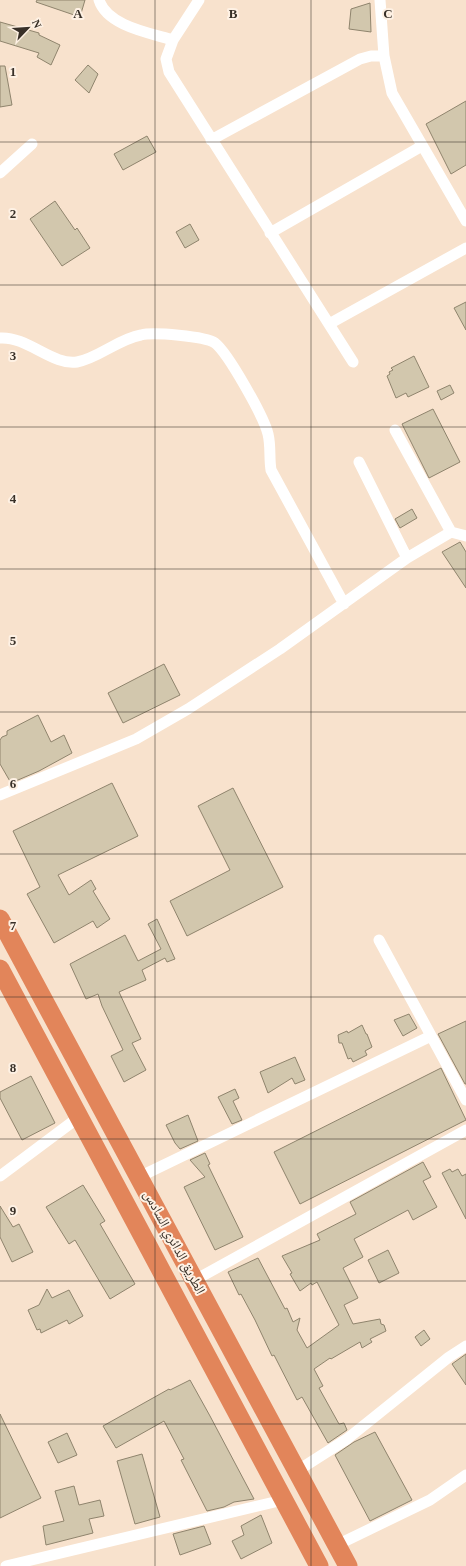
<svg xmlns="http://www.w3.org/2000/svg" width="466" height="1566" font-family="'Times New Roman','Noto Naskh Arabic',serif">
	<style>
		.building { fill: #d2c7ad; stroke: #8f846d }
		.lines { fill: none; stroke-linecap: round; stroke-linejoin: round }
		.street { stroke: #fff; stroke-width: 11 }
		.highway { stroke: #e2855a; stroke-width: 19 }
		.grid { fill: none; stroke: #383028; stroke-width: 1; stroke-opacity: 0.55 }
		.labels { text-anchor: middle; stroke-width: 4; stroke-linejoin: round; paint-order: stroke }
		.street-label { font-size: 14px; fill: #383028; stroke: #fef1e4 }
		.grid-label { font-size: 13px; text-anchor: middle; font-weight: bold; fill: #383028; stroke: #fef1e4; stroke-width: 4; stroke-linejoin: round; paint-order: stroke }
	</style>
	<rect width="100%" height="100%" fill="#f8e2cd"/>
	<path class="building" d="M37,0h48l-5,17 -44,-15z
		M370,3l1,29 -22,-3 2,-20z
		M0,22l39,11v2l21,10 -9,20 -14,-8 2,-4 -39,-12z
		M88,65l10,9 -9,19 -14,-13z
		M0,66h5l7,39 -12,2z
		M466,101v64l-15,9 -25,-50z
		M147,136l9,16 -33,18 -9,-16z
		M55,201l20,29 2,-2 13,20 -28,18 -32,-47z
		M190,224l9,16 -14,8 -9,-16z
		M466,302v28l-12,-22z
		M414,356l15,31 -21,10 -2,-4 -10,5 -9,-22 3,-2 -1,-2 4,-2 -2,-2z
		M450,385l4,8 -13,7 -4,-9z
		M433,409l27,53 -31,16 -27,-54z
		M412,509l5,9 -17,10 -5,-9z
		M460,542l6,10v36l-24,-36z
		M164,664l16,31 -57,28 -15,-30z
		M38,715l13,27 13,-7 8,18 -33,18 -28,12 -11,-19v-24l2,-3 5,-2v-4z
		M112,783l26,53 -80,39 11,20 22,-15 5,9 -3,2 17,28 -13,9 -4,-7 -39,22 -27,-49 13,-7 -27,-56z
		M233,788l50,99 -96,49 -17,-35 60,-31 -32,-64z
		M157,919l18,40 -8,3 -2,-4 -23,12 4,10 -27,12 22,47 -9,4 14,27 -22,12 -13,-26 12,-6 -21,-44 -4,-12 -12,5 -16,-35 55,-29 13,26 23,-12 -13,-25z
		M409,1014l8,14 -14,8 -9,-16z
		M466,1021v63h-1l-27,-50z
		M362,1025l4,9h1l5,13 -7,4 2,4 -14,7 -2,-4 -3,1 -6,-16h-3l-1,-8 9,-4 1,2z
		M295,1057l10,23 -10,4 -3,-6 -24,15 -8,-21z
		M441,1068l25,52 -166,84 -26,-52z
		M31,1076l24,47 -33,17 -22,-42v-6z
		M235,1089l4,9 -6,3 9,19 -10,4 -14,-27z
		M188,1115l10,26 -18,8 -5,-6 -9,-18z
		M205,1153l5,11 -2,1 35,72 -28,13 -31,-63 21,-10 -15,-17z
		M423,1162l8,15 -8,4 14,26 -24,13 -5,-10 -54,29 9,18 -20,11 15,30 -14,7 9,19 27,-5 1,5 3,1 2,6 -16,8 2,3 -10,6 -2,-6 -29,17 -1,-1 -16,11 9,17 -4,2 20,36 5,-1 3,7 -19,13 -26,-46 -5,3 -23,-45 -2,1 -17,-36 -14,-26 -2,1 -11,-23 30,-14 27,51 2,-1 6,14 7,-4 -3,12 10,18 32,-23 -22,-43 -5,3 -1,-2 -11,8 -10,-17 2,-1 -10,-17 38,-16 -3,-6 39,-20 -6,-12z
		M450,1169l2,3 6,-3 4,7 4,-2v45l-24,-46z
		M83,1185l22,36 -5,3 35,60 -25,15 -35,-59 -6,4 -23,-37z
		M0,1206l13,21 6,-3 14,28 -21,10 -12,-25z
		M388,1250l11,23 -20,10 -11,-23z
		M47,1289l5,9 17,-8 14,26 -14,8 -2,-4 -26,13 -1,-4 -3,1 -9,-20 11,-5z
		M424,1330l6,9 -9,7 -6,-9z
		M466,1354v31l-14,-21z
		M190,1380l20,36 44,83 -20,3 -10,5 -17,4 -26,-51 3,-1 -20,-38 -48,27 -13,-22 66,-37 1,1z
		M0,1414l41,84 -41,20z
		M375,1432l37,68 -42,21 -35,-66 19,-13z
		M67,1433l10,22 -19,8 -10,-21z
		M142,1454l18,63 -25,7 -18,-63z
		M74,1486l5,19 21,-5 4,16 -15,3 4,14 -47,12 -3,-19 21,-5 -9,-30z
		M261,1515l11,28 -31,16 -9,-18 12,-6 -3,-9z
		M204,1526l7,18 -31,11 -7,-21z"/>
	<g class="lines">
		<path class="street" d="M99,0c8,26 51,33 74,40
			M199,0l-26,40 -7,19 3,13 184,290
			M380,0l4,56 8,37 74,128
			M211,140l149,-81 11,-3h13
			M0,173l32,-29
			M270,233l152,-87
			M329,324l137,-76
			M0,338c27,-2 53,28 77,24 22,-4 41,-23 64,-27 12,-3 64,1 74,8 13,10 49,74 53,91 3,12 1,24 3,36l73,134
			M395,430l56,102
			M359,462l48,96
			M0,795l136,-56 52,-30 92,-60 127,-91 44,-26 15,4
			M379,940l87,160
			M0,1176l79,-59
			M139,1177l292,-141
			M195,1280l271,-150
			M297,1471l50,-32 102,-82 17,-11
			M337,1545l93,-45 36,-25
			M6,1566l277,-66"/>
		<path class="highway" d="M0,919l348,647
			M0,969l319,597"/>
	</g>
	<path class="grid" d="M155,0v1566M311,0v1566M0,142h466M0,285h466M0,427h466M0,569h466M0,712h466M0,854h466M0,997h466M0,1139h466M0,1281h466M0,1424h466"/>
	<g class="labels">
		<g class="street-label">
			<text transform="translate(175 1242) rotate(62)" y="5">الطريق الدائري السادس</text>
		</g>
	</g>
	<g class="grid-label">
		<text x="78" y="18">A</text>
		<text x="233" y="18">B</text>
		<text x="388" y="18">C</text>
		<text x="13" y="76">1</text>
		<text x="13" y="218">2</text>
		<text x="13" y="360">3</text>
		<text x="13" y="503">4</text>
		<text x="13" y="645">5</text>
		<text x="13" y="788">6</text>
		<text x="13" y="930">7</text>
		<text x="13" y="1072">8</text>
		<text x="13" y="1215">9</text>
	</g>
	<g transform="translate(28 28) rotate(65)" stroke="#fef1e4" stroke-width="3" paint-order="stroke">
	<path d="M0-3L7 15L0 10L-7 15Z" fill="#383028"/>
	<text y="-6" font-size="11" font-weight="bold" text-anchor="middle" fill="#383028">N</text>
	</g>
</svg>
